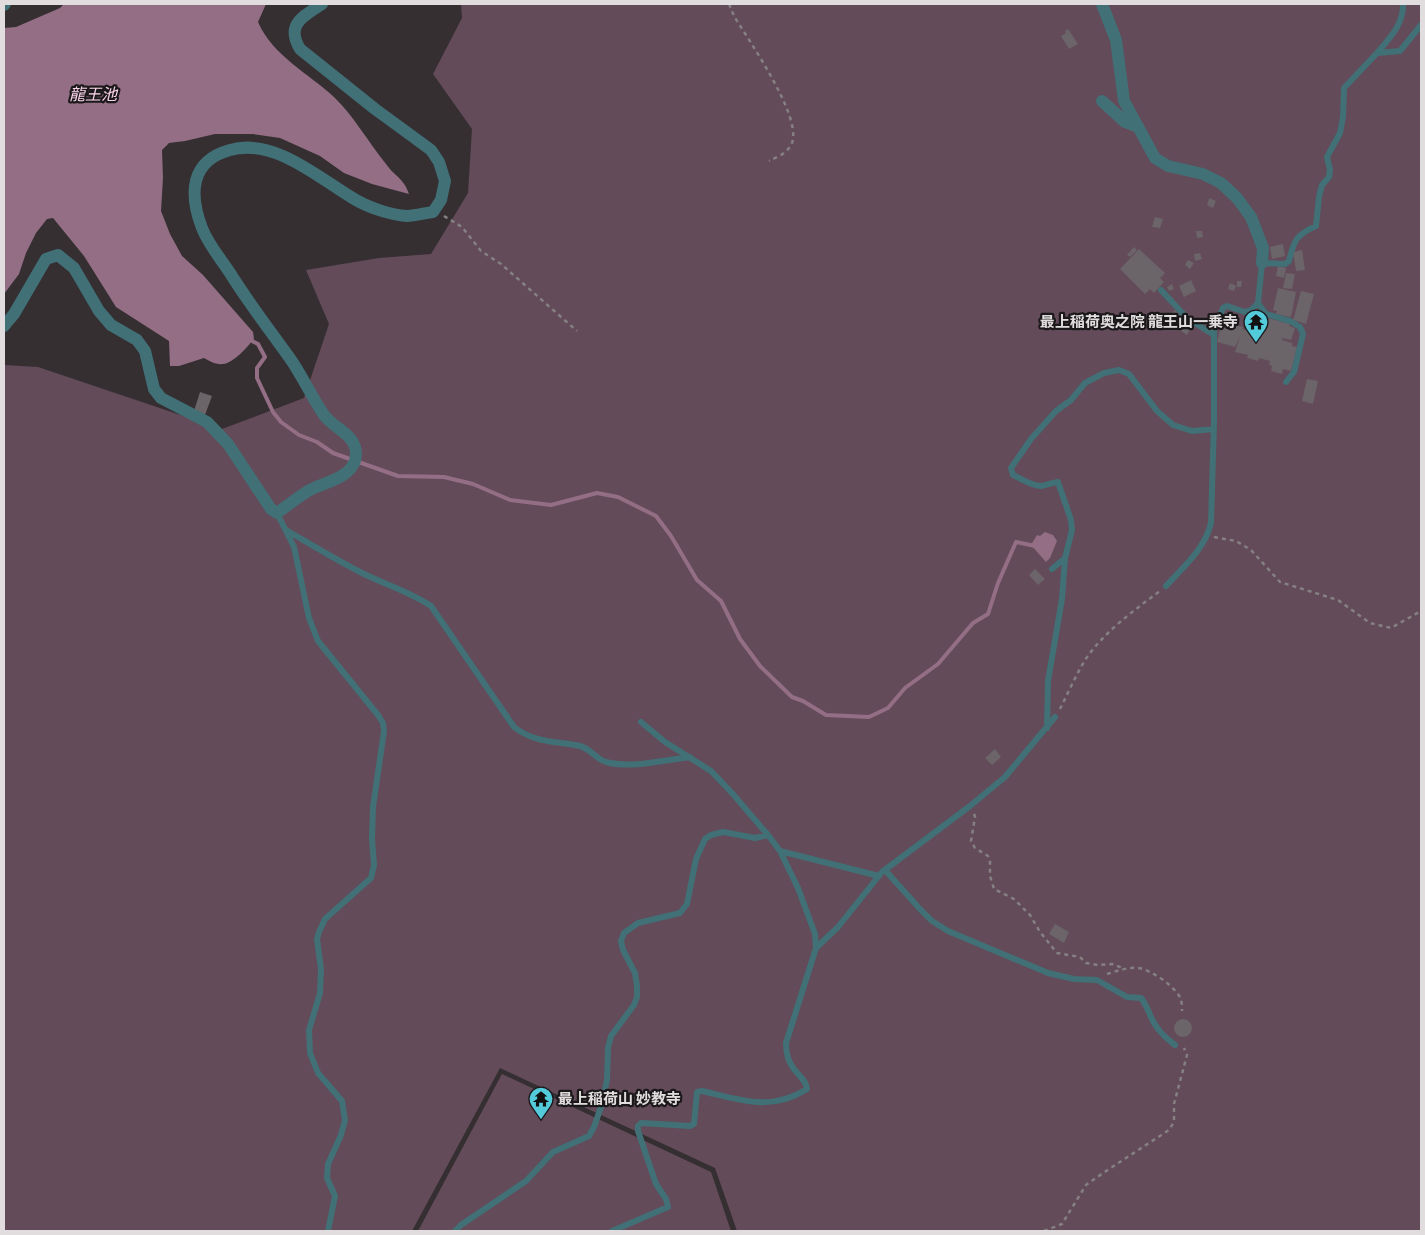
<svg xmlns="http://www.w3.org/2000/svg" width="1425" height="1235" font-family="'Fira Sans Condensed','Noto Sans JP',sans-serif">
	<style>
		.green { fill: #634b59 }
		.water { fill: #936e84 }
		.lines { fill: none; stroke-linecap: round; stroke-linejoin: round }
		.stream { stroke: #936e84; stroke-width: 4 }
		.building { fill: #6b6468 }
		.path { stroke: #858082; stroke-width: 2.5; stroke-dasharray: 4 4; stroke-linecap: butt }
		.service { stroke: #417077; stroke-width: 6 }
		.minor { stroke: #417077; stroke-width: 12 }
		.labels { text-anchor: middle; stroke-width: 4.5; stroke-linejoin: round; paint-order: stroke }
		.poi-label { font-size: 15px; font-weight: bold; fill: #e1dddf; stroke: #1b181a; text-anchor: end }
		.water-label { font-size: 16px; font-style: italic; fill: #fbd4ea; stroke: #1b181a }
	</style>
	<rect width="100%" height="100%" fill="#352f32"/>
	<path class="green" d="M461,4h960v1227h-684l-22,-63 -215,-100 -88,163h-408v-866l34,2 184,62 82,-31 25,-74 -23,-54 73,-12 52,-4 37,-61 4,-64 -39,-55 29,-56z
		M502,1074l209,98 20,59h-313z"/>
	<path class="water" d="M64,4h202l-8,18c15,34 50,51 76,75 19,18 35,46 52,67 9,13 17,13 23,30l-37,-10 -28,-11 -24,-17 -40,-18 -27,-4h-38l-30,7 -16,2 -7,7 1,28 -2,33 9,23 12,22 21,19 50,57 1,7c-7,8 -20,24 -31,25 -7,1 -14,-3 -19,-6l-25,8h-9l-1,-25 -53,-34 -32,-51 -31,-38 -6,1 -11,14 -10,20 -7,21 -15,20v-266l12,-1 44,-19z
		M1045,532l8,3 4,6 -7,17 -4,4 -15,-17 6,-10 3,1z"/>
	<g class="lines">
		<path class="stream" d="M248,339l10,5 7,13 -8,11v10l16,34 8,10 18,13 18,7 16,11 65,23 46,1 29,7 37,16 41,5 46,-12 21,4 38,19 15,20 26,44 24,21 19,38 20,27 32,31 11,4 23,14 43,2 19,-9 17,-20 33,-24 35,-41 15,-9 10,-31 18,-41 19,4"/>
	</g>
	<path class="building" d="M1068,29l10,15 -9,5 -8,-13 5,-3 -1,-2z
		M1209,198l7,3 -3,7 -6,-3z
		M1155,217l8,2 -3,9 -8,-1z
		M1196,231h6l1,6 -6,1z
		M1283,244l2,12 -13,3 -2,-12z
		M1134,247l3,3 -7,7 -3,-2z
		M1139,249l26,24 -5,5 4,4 -10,11 -4,-4 -5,5 -25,-25z
		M1302,250l3,20 -9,1 -3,-19z
		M1200,253l2,6 -7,2 -1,-7z
		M1188,260l6,3 -4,6 -5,-4z
		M1278,266l8,2 -2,10 -8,-2z
		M1286,273l9,1 -3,15 -9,-1z
		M1191,280l5,11 -12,6 -5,-11z
		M1237,281h5l-1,6h-4z
		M1230,283l6,3 -2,5 -6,-2z
		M1172,284l2,5 -5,2 -2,-4z
		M1278,288l18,4 -5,25 -15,-3 1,-3 -4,-1z
		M1301,291l13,3 -8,30 -13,-4z
		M1175,310l7,7 -4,4 -7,-7z
		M1181,318l11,9 -5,8 -11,-7 -1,2 -6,-4 4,-5 4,3z
		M1267,318l23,6 -1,2 6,2 -4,12 -9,-2v2l10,3v3l5,1 -6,24 -8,-2 -1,5 -11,-3 1,-5 -3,-1 1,-4 -11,-3 -1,3 -11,-3 1,-3 -13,-3 5,-16 -5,11 -18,-5 5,-21 21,6 -1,2 15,5 3,-11 5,2z
		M1307,379l11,2 -5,23 -11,-3z
		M200,392l12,4 -7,19 -11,-4z
		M1035,569l10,10 -7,6 -9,-10z
		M995,749l6,8 -9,8 -7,-7z
		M1055,924l14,8 -5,11 -15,-9z
		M1174 1028a9 9 0 1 1 18 0a9 9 0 1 1-18 0Z"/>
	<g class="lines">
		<path class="path" d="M729,4l5,12c15,25 68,100 58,127 -4,10 -15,14 -23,18
			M444,216l18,11 19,24 20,13 76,67
			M1214,537l22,4 15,9 29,32 58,18 32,23 21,5 30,-17
			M1060,709c8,-16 16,-34 25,-49 19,-28 48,-49 75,-69
			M974,814l1,3 -4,24 4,7 13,8 2,4v16l4,13 20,10 16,16 10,17 17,21 23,4 6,6 12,2 14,-1 13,5
			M1107,974c10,-3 20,-7 31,-6 12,1 39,19 43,32 1,3 1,8 1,11
			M1044,1231l18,-7 24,-39 17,-12 66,-43 5,-8v-18l13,-49 -3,-7"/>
		<path class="service" d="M1377,53c12,-14 27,-29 26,-49
			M1161,290l26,28 27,17
			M1258,303l8,11 24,7 10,6 3,7 -9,38 -8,10
			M277,513l17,34 15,71 9,23 60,74 5,8 1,8 -11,76 -1,32 2,26 -3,13 -46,41 -6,13 -2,7 4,30 -1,24 -11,37 1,23 8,20 24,28 3,19 -4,15 -13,29 -1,14 8,18 -7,35
			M286,530c26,15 52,31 78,44 23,11 46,18 67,32l83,121c20,16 42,14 66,19 11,3 16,13 26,16 26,7 58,-2 84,-5
			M1052,569l13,-11
			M1166,586c17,-19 39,-37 45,-63l3,-101v-91l9,-23 4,-2 18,6 6,-2 7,-7 4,-40 23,1 4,-3c5,-21 7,-26 27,-35l3,-29 3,-12 7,-8 1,-7 -3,-13 13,-24 3,-16 1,-29 33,-35 23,-2 21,-26
			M1047,728l1,-47 14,-82 3,-41 7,-28 -1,-10 -13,-38c-6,1 -12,3 -17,4 -10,0 -19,-7 -28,-11l-2,-7 20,-29 25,-28 15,-11 14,-17 19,-10 15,-3 10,4 28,37 16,14 19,6 22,-2
			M780,851l99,25
			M885,870l34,38 13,13 16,10 100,42 26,6 23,1 30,17 14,1c5,6 6,10 9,17 5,13 14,22 25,30
			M816,948l22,-21 44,-55 88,-66 35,-29 50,-60
			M455,1231l6,-6 65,-44 27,-29 36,-16 5,-9 8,-23 5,-24 1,-32 3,-12 23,-31 3,-8v-11l-2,-13 -12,-23 -2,-9 3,-8 14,-10 42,-10 7,-9 9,-45 9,-20 6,-4 12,-3 32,6 13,-3
			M612,1231l56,-24 -2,-8 -10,-15 -18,-53v-5l3,-3 49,3 4,-2 3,-32 5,-1c38,9 69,21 105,-2 -1,-10 -10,-14 -15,-23 -5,-7 -6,-15 -6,-23l30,-95 -1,-14 -17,-46 -18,-37 -12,-16 -36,-42 -21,-22 -46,-29 -24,-20"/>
		<path class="minor" d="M1102,4l14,36 8,61 31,57 13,8 35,8 18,9 16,15 14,19 12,31 -1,15
			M4,5l1,-1
			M1102,101l23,21 13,5
			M4,326l10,-12 32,-55 12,-4 16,13 25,43 12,14 26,15 8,11 9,38 7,9 46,24 21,22 43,65 6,4c10,-7 20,-15 31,-22 15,-9 48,-13 48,-37 0,-20 -22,-25 -32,-39 -13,-19 -22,-40 -35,-58 -20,-28 -41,-55 -59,-84 -9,-14 -22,-29 -28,-45 -13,-34 -12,-67 28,-78 45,-13 91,30 126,50 14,8 35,15 51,16 8,0 18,-3 26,-4l8,-12 4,-19 -6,-19 -8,-12 -56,-41 -75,-60c-15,-25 4,-33 22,-45"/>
	</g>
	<defs>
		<symbol id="temple-pin" viewBox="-11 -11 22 30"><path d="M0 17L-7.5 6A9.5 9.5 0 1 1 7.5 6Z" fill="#53cbdb" stroke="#1b181a"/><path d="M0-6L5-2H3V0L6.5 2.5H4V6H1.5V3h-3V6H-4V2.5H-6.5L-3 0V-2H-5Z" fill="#111"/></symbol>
	</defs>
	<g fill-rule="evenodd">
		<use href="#temple-pin" x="1242" y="308" width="28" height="38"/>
		<use href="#temple-pin" x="527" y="1085" width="28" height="38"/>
	</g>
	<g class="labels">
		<g class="poi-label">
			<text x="1238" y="327">最上稲荷奥之院 龍王山一乗寺</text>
			<text x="558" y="1104" text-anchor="start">最上稲荷山 妙教寺</text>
		</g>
		<g class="water-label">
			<text x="93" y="100">龍王池</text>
		</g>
	</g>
	<rect width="1425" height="1235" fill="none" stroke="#e1dddf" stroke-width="10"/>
</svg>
